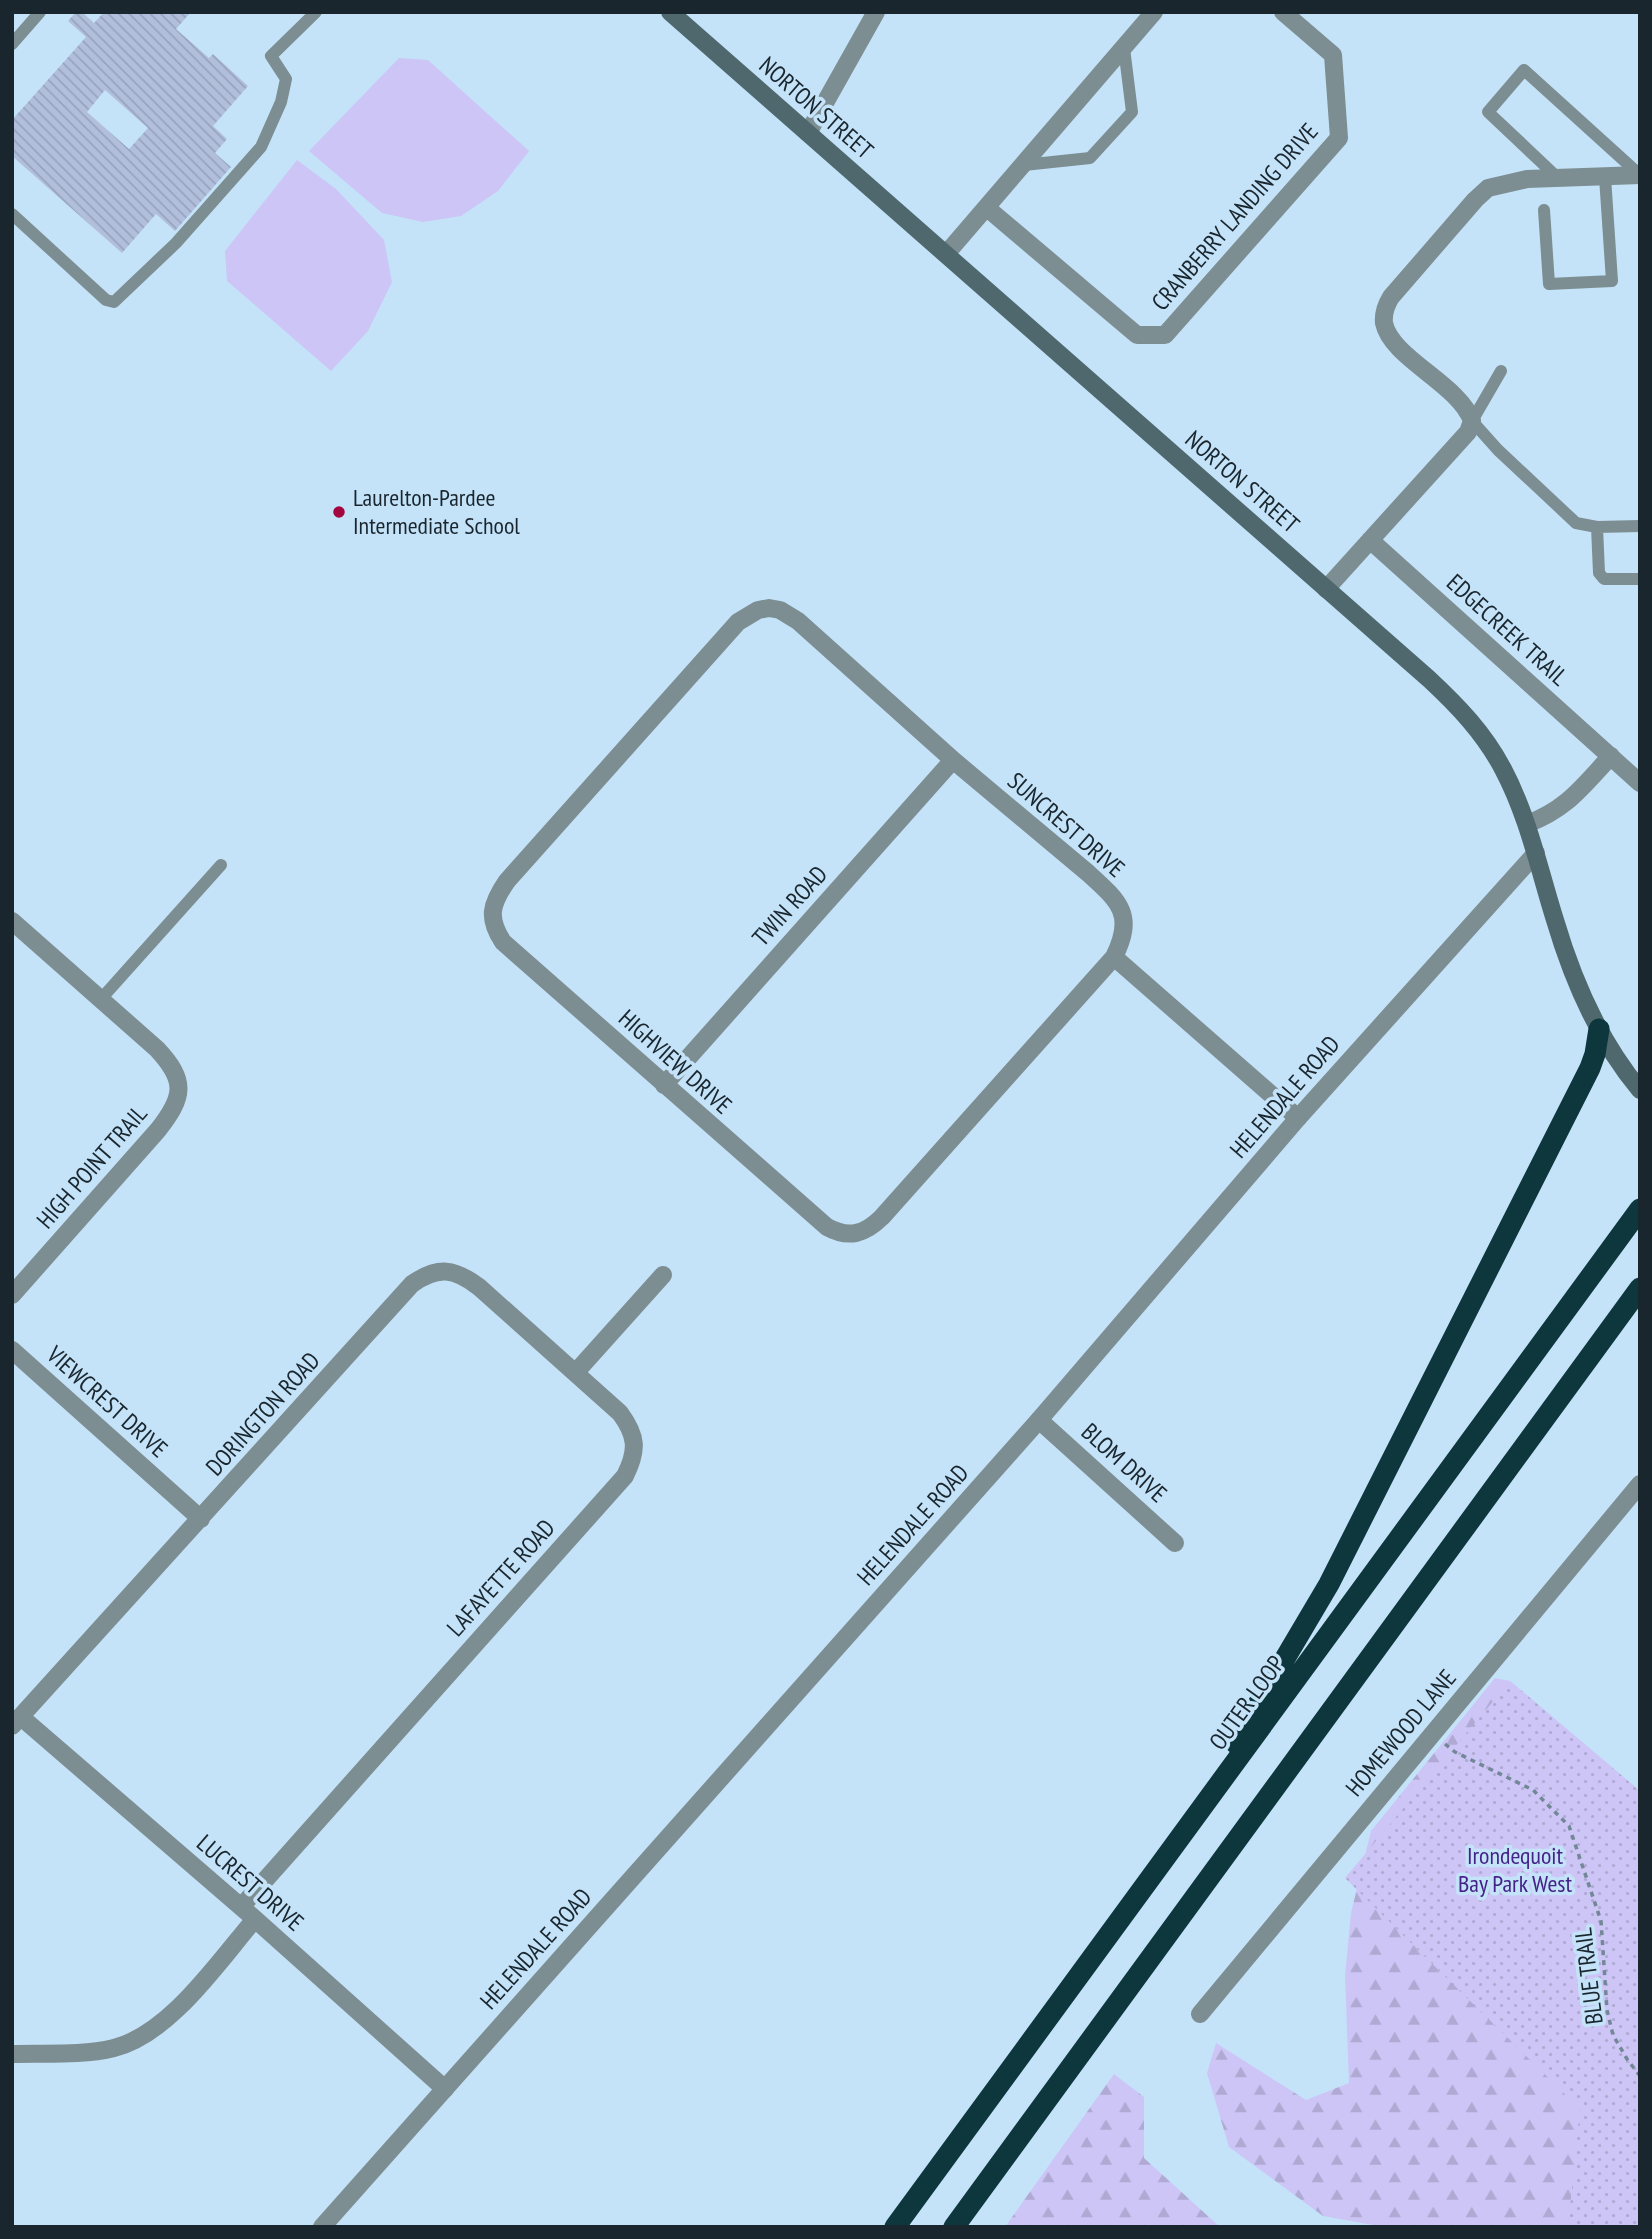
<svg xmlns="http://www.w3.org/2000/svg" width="1652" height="2239" font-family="'PT Sans Narrow',sans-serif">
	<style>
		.forest { fill: url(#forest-firs) }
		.park { fill: url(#park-dots) }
		.garden { fill: #ccc5f6 }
		.building { fill: url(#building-back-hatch); fill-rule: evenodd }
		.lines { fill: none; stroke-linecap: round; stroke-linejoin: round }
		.path { stroke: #728897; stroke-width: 3.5; stroke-dasharray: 5 5; stroke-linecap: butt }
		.service { stroke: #7d8e92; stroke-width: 12 }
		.minor { stroke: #7d8e92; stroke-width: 18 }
		.tertiary { stroke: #7d8e92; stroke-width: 18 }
		.secondary { stroke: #4f686d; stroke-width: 18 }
		.motorway { stroke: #0e363d; stroke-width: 21 }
		.poi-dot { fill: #a3063f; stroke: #c4e3f9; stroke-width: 2.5 }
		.labels { text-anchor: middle; stroke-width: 7; stroke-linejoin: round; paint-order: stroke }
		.street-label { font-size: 24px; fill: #1a262e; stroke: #c4e3f9 }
		.poi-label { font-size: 24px; fill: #1a262e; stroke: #c4e3f9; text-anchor: start }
		.park-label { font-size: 24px; fill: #428; stroke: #c4e3f9 }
	</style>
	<defs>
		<pattern id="forest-firs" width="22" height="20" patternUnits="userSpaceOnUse" patternTransform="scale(1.75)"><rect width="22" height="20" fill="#ccc5f6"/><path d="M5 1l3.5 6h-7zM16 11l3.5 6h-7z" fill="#afa9d3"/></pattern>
		<pattern id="park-dots" width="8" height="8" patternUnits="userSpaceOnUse" patternTransform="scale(1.75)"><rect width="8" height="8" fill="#ccc5f6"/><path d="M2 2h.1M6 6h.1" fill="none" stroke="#afa9d3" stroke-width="1.8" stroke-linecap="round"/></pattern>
		<pattern id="building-back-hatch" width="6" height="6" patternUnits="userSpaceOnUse" patternTransform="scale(1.75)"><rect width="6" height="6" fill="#b1bfdd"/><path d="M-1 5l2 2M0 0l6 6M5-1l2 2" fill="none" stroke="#98a4be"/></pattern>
	</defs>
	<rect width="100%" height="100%" fill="#c4e3f9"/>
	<path class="forest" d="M1495,1678l15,3 130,110v436h-256l-61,-11 -94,-69 -22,-74 9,-30 90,57 43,-17 -4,-107 6,-63 20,-82z
		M1114,2074l30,23v61l76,69h-215z"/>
	<path class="park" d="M1510,1681l130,110v436h-72l12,-118 -235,-231z"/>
	<path class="garden" d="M399,58l29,2 101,91 -31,40 -37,25 -38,6 -41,-9 -73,-62z
		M297,160l39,29 48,51 8,42 -24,49 -37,40 -104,-90 -2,-30z"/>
	<path class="building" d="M76,12h6l12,11 10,-11h87l-15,17 33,29 4,-4 35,32 -35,40 14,13 -12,14 16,14 -56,64 -19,-17 -34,39 -110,-97v-36l74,-83 -18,-16zM105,90l43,38 -19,21 -42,-37z"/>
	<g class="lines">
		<path class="path" d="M1445,1744l10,8 78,38 36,36 32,95 6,89 6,25 14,24 13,17"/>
		<path class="service" d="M12,44l28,-32
			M1024,165l66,-7 42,-46 -8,-64
			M1558,178l-70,-66 36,-42 116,105
			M1544,210l5,74 63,-3 -7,-104
			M12,214l94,86 8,2 62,-59 85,-96 20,-45 5,-23 -15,-23 45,-44
			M1501,371l-29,50 26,29 78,73 21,4 43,-1
			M1597,527l2,46 5,6h36
			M101,999l120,-134"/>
		<path class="minor" d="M808,133l68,-121
			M987,208l150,127h28l174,-197 -6,-83 -50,-43
			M946,254l208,-242
			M1370,540l270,243
			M1326,589l142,-157 4,-11c-13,-37 -81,-63 -88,-98 -1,-10 2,-18 7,-26l84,-97 13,-12 39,-9 113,-4
			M769,608l11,2 18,11 155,139 135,113c32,29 47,42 26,84l-232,260c-17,17 -33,22 -55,10l-324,-285c-16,-24 -12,-38 4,-61l231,-259 20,-12z
			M1527,824c40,-15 55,-37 84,-68
			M12,921l145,128c30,32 27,48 1,81l-146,165
			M1114,957l184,161
			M664,1085l289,-325
			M12,1350l189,169
			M576,1372l87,-97
			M1039,1420l136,123
			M21,1717l234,202 190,170
			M12,1726l400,-442c26,-18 42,-16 67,3l141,126c17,23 18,37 5,63l-384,431
			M1200,2014l440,-530
			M12,2054c33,-1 70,2 102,-6 56,-14 104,-86 141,-129"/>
		<path class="tertiary" d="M322,2227l717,-807 259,-302 238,-265"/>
		<path class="secondary" d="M670,12l759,667c29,27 55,54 74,90 25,47 36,100 52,151 18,61 44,121 85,170"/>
		<path class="motorway" d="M1235,1743l94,-159 261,-516 5,-14 4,-25
			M895,2227l745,-1018
			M954,2227l686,-939"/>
	</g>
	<circle class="poi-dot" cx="339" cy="512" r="7"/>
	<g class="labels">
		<g class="street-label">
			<text transform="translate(816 108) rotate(41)" y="8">NORTON STREET</text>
			<text transform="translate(1235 217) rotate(-49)" y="8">CRANBERRY LANDING DRIVE</text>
			<text transform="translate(1242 482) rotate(41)" y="8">NORTON STREET</text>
			<text transform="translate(1507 630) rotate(42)" y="8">EDGECREEK TRAIL</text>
			<text transform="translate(1066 825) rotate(41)" y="8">SUNCREST DRIVE</text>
			<text transform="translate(790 906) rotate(-48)" y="8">TWIN ROAD</text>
			<text transform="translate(675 1062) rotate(42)" y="8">HIGHVIEW DRIVE</text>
			<text transform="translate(1285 1097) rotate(-49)" y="8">HELENDALE ROAD</text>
			<text transform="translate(92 1167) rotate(-49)" y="8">HIGH POINT TRAIL</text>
			<text transform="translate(107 1402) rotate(42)" y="8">VIEWCREST DRIVE</text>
			<text transform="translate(263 1414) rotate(-48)" y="8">DORINGTON ROAD</text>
			<text transform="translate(1124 1463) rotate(42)" y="8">BLOM DRIVE</text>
			<text transform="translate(913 1525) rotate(-48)" y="8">HELENDALE ROAD</text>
			<text transform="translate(501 1578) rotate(-48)" y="8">LAFAYETTE ROAD</text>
			<text transform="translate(1247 1703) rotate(-54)" y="8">OUTER LOOP</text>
			<text transform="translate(1401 1733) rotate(-50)" y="8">HOMEWOOD LANE</text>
			<text transform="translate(250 1883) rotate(41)" y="8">LUCREST DRIVE</text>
			<text transform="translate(536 1949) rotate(-48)" y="8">HELENDALE ROAD</text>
			<text transform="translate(1589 1976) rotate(-97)" y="8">BLUE TRAIL</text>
		</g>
		<g class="poi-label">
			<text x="353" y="506">Laurelton-Pardee<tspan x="353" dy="28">Intermediate School</tspan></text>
		</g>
		<g class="park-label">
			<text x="1515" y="1864">Irondequoit<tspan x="1515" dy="28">Bay Park West</tspan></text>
		</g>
	</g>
	<rect width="1652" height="2239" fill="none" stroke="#1a262e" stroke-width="28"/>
</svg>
